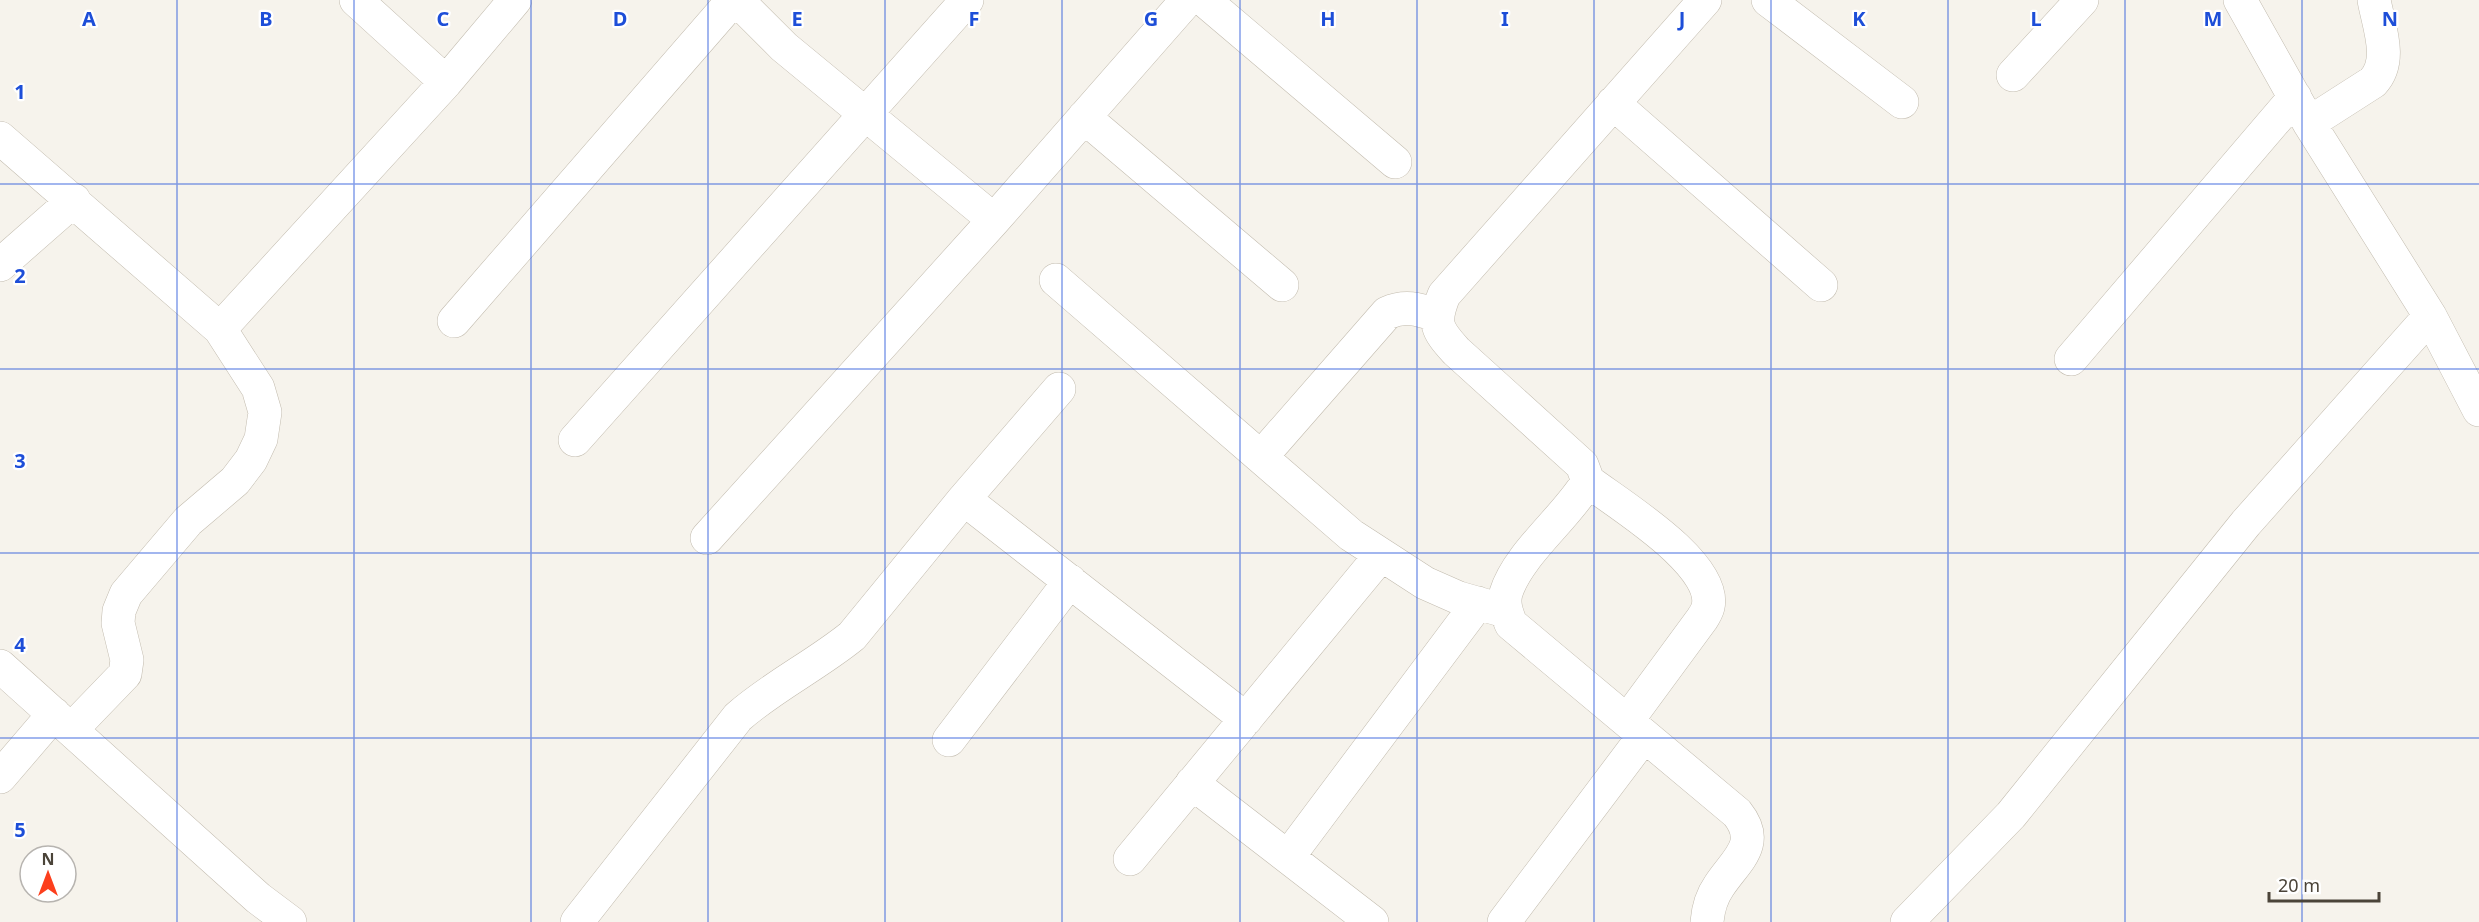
<svg xmlns="http://www.w3.org/2000/svg" width="2479" height="922" font-family="'Noto Sans',sans-serif">
	<style>
		.lines { fill: none; stroke-linecap: round; stroke-linejoin: round }
		.street-casing { stroke: #c2bbae; stroke-width: 34 }
		.street { stroke: #fff; stroke-width: 33 }
		.grid { fill: none; stroke: #1d4ed8; stroke-width: 1.5; stroke-opacity: 0.55 }
		.grid-label { font-size: 20px; text-anchor: middle; font-weight: bold; fill: #1d4ed8; stroke: #fff; stroke-width: 4.5; stroke-linejoin: round; paint-order: stroke }
	</style>
	<rect width="100%" height="100%" fill="#f6f3ec"/>
	<g class="lines">
		<defs>
			<path id="street" d="M356,0l90,82
				M737,0l47,47 210,173
				M1204,0l191,162
				M1705,0l-261,295c-11,28 -8,34 12,56l126,114 6,16c-21,36 -70,73 -82,112 -3,11 1,21 5,31l226,189c25,31 -1,47 -18,73 -7,10 -11,24 -12,36
				M1768,0l134,102
				M2240,0l69,123 121,193 49,94
				M2013,75l69,-75
				M1613,103l208,182
				M1084,117l198,168
				M2309,123l64,-41c20,-21 6,-55 1,-82
				M0,138l220,191 38,59 7,24 -4,27 -10,21 -16,21 -47,40 -62,73 -7,17 -1,12 9,37 -2,14 -53,55
				M0,265l74,-65
				M1056,280l295,255 74,48 34,15 46,13
				M454,321l279,-321
				M220,329l226,-247 69,-82
				M2071,359l224,-262
				M575,440l392,-440
				M1261,457l126,-144c18,-8 31,-4 49,2
				M1588,481c30,23 130,83 120,126 -1,4 -4,9 -6,12l-75,102
				M964,499l282,220
				M707,538l287,-318 193,-220
				M0,666l258,232 32,24
				M949,740l121,-159
				M0,777l54,-63
				M1192,783l180,139
				M1288,857l190,-254
				M1130,859l251,-304
				M577,922l161,-205c35,-31 77,-51 114,-81l112,-137 95,-110
				M1504,922l140,-186
				M1907,922l104,-107 235,-292 184,-207"/>
		</defs>
		<use href="#street" class="street-casing"/>
		<use href="#street" class="street"/>
	</g>
	<path class="grid" d="M177,0v922M354,0v922M531,0v922M708,0v922M885,0v922M1062,0v922M1240,0v922M1417,0v922M1594,0v922M1771,0v922M1948,0v922M2125,0v922M2302,0v922M0,184h2479M0,369h2479M0,553h2479M0,738h2479"/>
	<g class="grid-label">
		<text x="89" y="26">A</text>
		<text x="266" y="26">B</text>
		<text x="443" y="26">C</text>
		<text x="620" y="26">D</text>
		<text x="797" y="26">E</text>
		<text x="974" y="26">F</text>
		<text x="1151" y="26">G</text>
		<text x="1328" y="26">H</text>
		<text x="1505" y="26">I</text>
		<text x="1682" y="26">J</text>
		<text x="1859" y="26">K</text>
		<text x="2036" y="26">L</text>
		<text x="2213" y="26">M</text>
		<text x="2390" y="26">N</text>
		<text x="20" y="99">1</text>
		<text x="20" y="283">2</text>
		<text x="20" y="468">3</text>
		<text x="20" y="652">4</text>
		<text x="20" y="837">5</text>
	</g>
	<g transform="translate(48 874)"><circle r="28" fill="#ffffff" stroke="#b7b4b0" stroke-width="1.5"/>
	<path d="M0-4.5L10 22L0 15L-10 22Z" fill="#fc3f1d"/>
	<text y="-9" font-size="16" font-weight="bold" text-anchor="middle" fill="#4b4439">N</text>
	</g>
	<path d="M2269 892v9h110v-9" fill="none" stroke="#4b4439" stroke-width="3"/>
	<text x="2278" y="892" font-size="18" fill="#4b4439" stroke="#ffffff" stroke-width="4.5" paint-order="stroke">20 m</text>
</svg>
